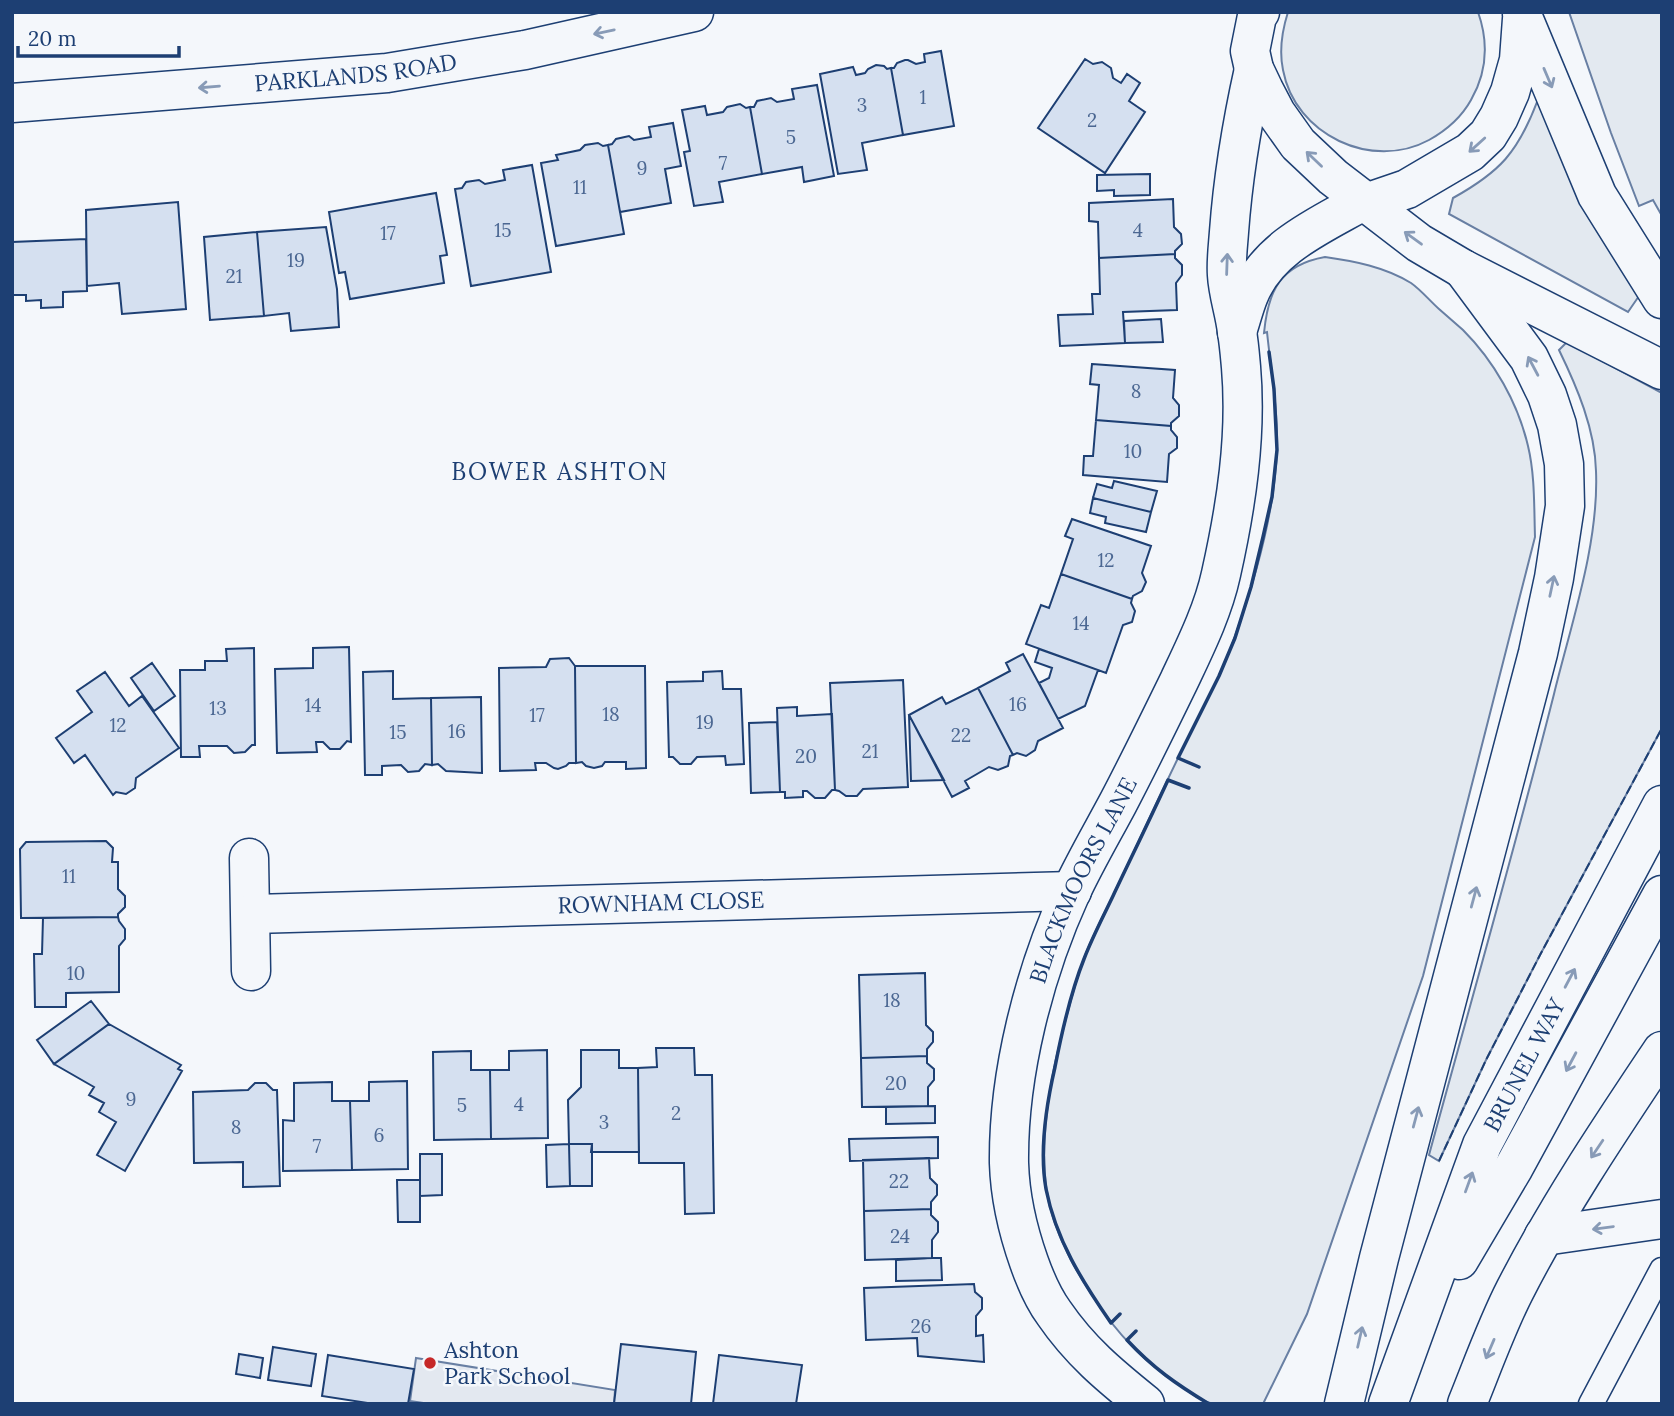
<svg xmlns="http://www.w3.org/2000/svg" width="1674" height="1416" font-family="Lora,serif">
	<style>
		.green { fill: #e3e9f0; stroke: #687fa3; stroke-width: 2 }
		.parking { fill: #e3e8f0; stroke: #687fa3; stroke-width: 2 }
		.building { fill: #d5e0f0; stroke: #1d3f73; stroke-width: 2 }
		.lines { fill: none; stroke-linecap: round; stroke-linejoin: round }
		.service-casing { stroke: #1d3f73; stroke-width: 27 }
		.minor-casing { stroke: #1d3f73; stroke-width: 41 }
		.primary-casing { stroke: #1d3f73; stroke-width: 41 }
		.trunk-casing { stroke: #1d3f73; stroke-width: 41 }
		.service { stroke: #f4f7fb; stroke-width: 24 }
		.minor { stroke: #f4f7fb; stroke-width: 38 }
		.primary { stroke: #f4f7fb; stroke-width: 38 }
		.trunk { stroke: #f4f7fb; stroke-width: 38 }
		.fence { stroke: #1d3f73; stroke-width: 2; stroke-dasharray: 9 3.5; stroke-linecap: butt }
		.wall { stroke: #1d3f73; stroke-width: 3.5 }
		.oneway { stroke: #889bb7 }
		.poi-dot { fill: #c62828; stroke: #f4f7fb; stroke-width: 2.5 }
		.labels { text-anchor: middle; stroke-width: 5; stroke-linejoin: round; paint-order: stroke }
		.number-label { font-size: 19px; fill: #4b6792 }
		.street-label { font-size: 23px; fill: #1d3f73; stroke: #f4f7fb }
		.poi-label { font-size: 23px; fill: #1d3f73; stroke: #f4f7fb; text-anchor: start }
		.neighbourhood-label { font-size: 24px; letter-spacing: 2px; fill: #1d3f73; stroke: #f4f7fb }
	</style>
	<rect width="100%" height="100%" fill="#f4f7fb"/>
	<path class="green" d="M1288,12h190c11,31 9,60 -7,88 -10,18 -24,30 -42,40 -57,31 -134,-5 -146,-70 -4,-19 -1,-39 5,-58z
		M1569,12h93v204l-9,-16 -14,6 -28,-73z
		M1549,101l90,195 -11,16 -179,-98 4,-16c47,-26 65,-46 84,-96z
		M1325,257c29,4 60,10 86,26 10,7 19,18 28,26 8,7 16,14 24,21 31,31 55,73 65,116 7,29 6,61 7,91l-112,439 -116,338 -44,90c-13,0 -45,3 -56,-2 -9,-3 -18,-11 -26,-16 -30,-19 -55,-43 -76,-72 -27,-38 -53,-81 -59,-128 -5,-41 1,-83 9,-123 8,-34 16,-68 28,-102 10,-28 26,-56 39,-84 19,-41 38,-82 58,-123 19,-39 41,-77 55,-118 20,-56 40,-127 42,-187 1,-39 -6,-78 -10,-117l-3,1c4,-42 16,-68 61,-76z
		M1567,342l95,51v335l-122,227 -54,105 -47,101 -10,-6c42,-154 86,-307 125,-461 17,-70 45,-150 42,-223 -1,-42 -19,-84 -37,-121z"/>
	<path class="parking" d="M416,1358l199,32 -1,14h-184l-20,-3z"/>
	<path class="building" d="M941,51l13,75 -51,9 -12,-67h3l3,-5 8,-3h3l8,4 9,-2 -1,-8z
		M1085,59l8,5 9,-2 9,6 2,10 8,5 6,-9 13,9 -11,18 16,11 -40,61 -67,-45z
		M876,65l8,1 3,3 4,-1 12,67 -41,8 5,27 -29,4 -18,-100 33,-7 3,8 9,-2 3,-4z
		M817,85l17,91 -30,6 -2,-15 -40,7 -12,-67h4l3,-6 14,-3 6,4 17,-3 -2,-10z
		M740,104l6,4 4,-1 12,67 -43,8 4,20 -29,4 -10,-54 6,-1 -8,-41 23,-4 2,9 16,-3 4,-5z
		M673,123l8,43 -16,3 6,34 -51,9 -12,-67 4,-1 4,-5 13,-3 5,4 17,-3 -2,-10z
		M598,143l5,3 5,-1 16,89 -68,12 -15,-83 17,-3 -2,-5 24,-5 5,-5z
		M532,165l19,107 -80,14 -16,-97 7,-1 4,-6 13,-2 6,4 20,-4 -2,-10z
		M1150,174v21l-36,1v-6l-17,1v-16z
		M436,193l11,62 -7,1 4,27 -94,16 -5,-27 -6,1 -10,-61z
		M1173,199l1,28 7,7 1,10 -7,7v3l-76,4 -1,-36 -9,-1v-18z
		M178,202l8,107 -64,5 -3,-31 -32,3 -1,-76z
		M326,227l11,62 2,38 -48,4 -2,-18 -25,3 -7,-84z
		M257,232l7,84 -54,4 -6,-83z
		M86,239l1,52 -24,1v15l-22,1v-8l-15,1v-6h-14v-53z
		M1175,254v4l7,7v10l-6,8 1,27 -54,2 2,31 -65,3 -2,-31 35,-1 -1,-20h8l-1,-36z
		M1161,319l2,23 -38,1 -1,-22z
		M1092,364l83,6 -2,28 6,7v11l-8,7v3l-75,-6 3,-35 -9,-1z
		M1096,420l75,6v4l6,7v11l-8,6 -2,28 -84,-7 1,-19h9z
		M1114,481l43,10 -6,21 -58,-14 4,-14 15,4z
		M1093,498l58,14 -5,20 -41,-9 1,-6 -16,-4z
		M1072,519l79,27 -9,27 4,9 -4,9 -9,5 -1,3 -71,-25 12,-35 -8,-3z
		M1061,574l71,25 -1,4 4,8 -3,11 -9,3 -17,48 -80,-29 15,-39 8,3z
		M349,647l2,95 -4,-1 -7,8h-10l-7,-7h-7l1,10 -40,1 -2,-84 38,-1v-20z
		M254,648l1,97h-3l-7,7 -11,1 -7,-7h-28l1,11h-19l-1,-87h25v-9h22l-1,-12z
		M1039,649l59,21 -13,36 -27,13 -19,-36 10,-5 3,-10 -17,-6z
		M1023,654l40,74 -25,13 -3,9 -9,6 -9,-3 -4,2 -35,-67 32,-17 -4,-8z
		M569,658l6,8 1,97h-7l-3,3 -8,3 -4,-1 -8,-5h-11l1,7 -36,1 -1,-103 47,-1 4,-8z
		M152,663l23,33 -21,15 -23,-33z
		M575,666h70l1,102 -20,1v-7h-21l-3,4 -8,2 -8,-2 -4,-4 -6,1z
		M393,671v28l38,-1 1,67 -7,-1 -6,7 -11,1 -7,-7 -19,1v9h-17l-2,-103z
		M722,671l1,18h18l3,75 -18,1 -1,-9 -28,1 -6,7h-11l-7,-7h-4l-2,-75 36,-1v-9z
		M105,672l24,34 13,-10 37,52 -43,30 -1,10 -9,6 -10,-2 -3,3 -28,-40 -11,8 -18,-25 36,-26 -15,-21z
		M903,680l5,107 -45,2 -6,7h-11l-7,-5 -4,-1 -5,-107z
		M978,688l35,67 -3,1 -2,10 -10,4 -9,-3 -24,14 4,7 -17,9 -43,-82 33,-18 4,7z
		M481,697l1,76 -36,-2 -8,-7 -6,1 -1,-67z
		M797,707v9l35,-2 3,76h-3l-7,8h-10l-8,-7h-4v6l-18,1v-6h-5l-3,-84z
		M909,715l35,65 -33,1z
		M777,722l3,70 -29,1 -2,-70z
		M106,841l7,7 -1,14h6v27l7,7v11l-7,7v3l-97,1 -1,-69 6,-7z
		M118,917l1,4 6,8v10l-6,7v46l-53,1v14h-31l-1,-53h8l1,-36z
		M925,973l1,52 7,7v10l-6,7v7l-66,2 -2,-83z
		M91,1001l18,23 -55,40 -17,-24z
		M109,1024l72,41 -3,4 4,2 -57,100 -28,-16 19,-33 -17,-10 5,-9 -15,-8 5,-8 -40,-23z
		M656,1048h38l1,27h17l2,138 -29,1 -1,-51h-45l-1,-95 19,-1z
		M547,1050l1,88 -57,1 -1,-69h19v-19z
		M581,1050h38v18h19l1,84h-48l1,-8h-23l-1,-44 13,-13z
		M471,1051v19h19l1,69 -57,1 -1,-88z
		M927,1056v7l7,6v11l-6,7v19l-66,1 -1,-49z
		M407,1081l1,88 -56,1 -2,-69h19v-19z
		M332,1082v19h18l2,69 -69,1v-51l11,1v-38z
		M255,1083h11l7,7h4l3,96 -37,1v-25l-49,1 -1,-71 55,-2z
		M935,1106v17l-49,1v-17z
		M938,1137v21l-88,3 -1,-22z
		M569,1144l1,42 -23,1 -1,-42z
		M569,1144h23v42h-22z
		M420,1154h22v41l-22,1z
		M929,1158l1,20 7,7v10l-6,7v7l-67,2 -1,-51z
		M397,1180h23v42h-22z
		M931,1209v6l7,7v10l-6,8v18l-67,2 -1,-49z
		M932,1258h9l1,22 -46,1v-21z
		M974,1284l1,8 7,6v11l-6,7v20l7,-1 1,27 -66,-6 -1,-18 -51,2 -2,-52z
		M621,1344l75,8 -5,52h-77z
		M273,1347l43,7 -5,32 -43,-6z
		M239,1354l24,4 -3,20 -24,-4z
		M328,1355l86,14 -6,35h-34l-52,-8z
		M719,1355l83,10 -6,39h-83z"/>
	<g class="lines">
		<defs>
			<path id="service" d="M1591,1404l71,-134"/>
			<g id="minor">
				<path id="s1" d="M12,103l375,-30 138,-23 169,-38"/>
				<path d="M1237,332c4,-12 7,-25 12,-37 19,-48 72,-70 114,-94"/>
				<path d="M249,858l2,113"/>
				<path id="s2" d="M251,914l821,-23"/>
				<path id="s3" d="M1145,1404c-36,-29 -65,-53 -91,-91 -11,-15 -19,-34 -25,-51 -11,-31 -19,-66 -20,-99 -1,-89 25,-190 62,-271 14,-30 31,-59 47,-89 21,-40 41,-81 61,-122 16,-34 34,-70 42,-107 15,-67 26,-138 20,-207 -1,-11 -2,-24 -4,-35 -2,-19 -9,-38 -10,-57 -1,-14 1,-29 2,-43 4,-55 13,-109 25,-163"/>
			</g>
			<path id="primary" d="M1260,12l-3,4 -7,35 4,18 10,21 12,23 22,31 35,33 86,66 44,26 199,101
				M1522,15l75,180 65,104
				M1366,203l41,-14 63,-37 18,-17 11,-18 11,-25 9,-32 3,-41"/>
			<g id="trunk">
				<path d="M1544,1236l118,-17"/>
				<path d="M1459,1260l55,-93 148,-272"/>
				<path d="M1344,1404l35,-146 159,-605 16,-75 11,-72 -1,-42 -7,-39 -10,-30 -18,-37 -66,-89"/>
				<path id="s4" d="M1388,1404l94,-259 180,-340"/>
				<path d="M1467,1404c15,-37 30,-79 48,-114 43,-84 95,-161 147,-239"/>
			</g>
		</defs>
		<use href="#service" class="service-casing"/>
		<use href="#minor" class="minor-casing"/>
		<use href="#primary" class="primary-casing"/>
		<use href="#trunk" class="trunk-casing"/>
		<use href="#service" class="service"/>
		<use href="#minor" class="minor"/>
		<use href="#primary" class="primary"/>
		<use href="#trunk" class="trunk"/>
		<path class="fence" d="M1439,1161l47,-101 54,-105 122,-227"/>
		<path class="wall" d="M1199,767l-21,-9 41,-82 16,-38 16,-51 12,-50 9,-40 5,-47 -3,-61 -5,-37
			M1120,1314l-9,9c-29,-42 -55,-83 -65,-134 -7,-39 0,-83 9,-122 7,-36 15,-73 29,-108 8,-21 19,-42 29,-63 18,-38 37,-77 55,-116l21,8
			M1136,1331l-9,9c26,28 49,44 82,64"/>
	</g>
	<defs><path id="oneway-shaft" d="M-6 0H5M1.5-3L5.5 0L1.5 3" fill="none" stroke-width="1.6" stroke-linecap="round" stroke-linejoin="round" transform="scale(1.75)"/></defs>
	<g class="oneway">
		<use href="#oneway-shaft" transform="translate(604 32) rotate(168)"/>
		<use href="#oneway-shaft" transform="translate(1548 78) rotate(67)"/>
		<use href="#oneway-shaft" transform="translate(209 87) rotate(175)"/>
		<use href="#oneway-shaft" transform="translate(1477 145) rotate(138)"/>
		<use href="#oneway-shaft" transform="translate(1314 159) rotate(-136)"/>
		<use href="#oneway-shaft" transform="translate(1413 238) rotate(-144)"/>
		<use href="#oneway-shaft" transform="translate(1227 264) rotate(-88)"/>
		<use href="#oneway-shaft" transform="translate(1533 366) rotate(-118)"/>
		<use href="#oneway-shaft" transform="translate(1552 586) rotate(-78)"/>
		<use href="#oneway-shaft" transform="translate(1474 897) rotate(-75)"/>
		<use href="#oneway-shaft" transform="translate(1570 978) rotate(-62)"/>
		<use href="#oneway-shaft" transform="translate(1571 1062) rotate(118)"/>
		<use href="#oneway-shaft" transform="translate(1416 1117) rotate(-75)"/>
		<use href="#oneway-shaft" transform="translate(1597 1149) rotate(124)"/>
		<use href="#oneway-shaft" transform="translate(1469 1182) rotate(-70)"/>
		<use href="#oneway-shaft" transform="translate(1603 1228) rotate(172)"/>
		<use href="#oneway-shaft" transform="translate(1360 1337) rotate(-77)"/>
		<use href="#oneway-shaft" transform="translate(1490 1349) rotate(113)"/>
	</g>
	<circle class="poi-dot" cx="430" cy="1363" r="7"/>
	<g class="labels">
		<g class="number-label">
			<text x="923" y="104">1</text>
			<text x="862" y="112">3</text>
			<text x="1092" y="127">2</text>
			<text x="791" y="144">5</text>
			<text x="723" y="170">7</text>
			<text x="642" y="175">9</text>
			<text x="580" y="194">11</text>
			<text x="503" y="237">15</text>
			<text x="1138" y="237">4</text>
			<text x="388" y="240">17</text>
			<text x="296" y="267">19</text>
			<text x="234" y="283">21</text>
			<text x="1136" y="398">8</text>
			<text x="1133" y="458">10</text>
			<text x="1106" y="567">12</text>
			<text x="1081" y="630">14</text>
			<text x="1018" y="711">16</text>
			<text x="313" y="712">14</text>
			<text x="218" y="715">13</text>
			<text x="611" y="721">18</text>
			<text x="537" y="722">17</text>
			<text x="705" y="729">19</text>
			<text x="118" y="732">12</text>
			<text x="457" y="738">16</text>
			<text x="398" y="739">15</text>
			<text x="961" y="742">22</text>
			<text x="870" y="758">21</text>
			<text x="806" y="763">20</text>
			<text x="69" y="883">11</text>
			<text x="76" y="980">10</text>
			<text x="892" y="1007">18</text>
			<text x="896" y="1090">20</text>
			<text x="131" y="1106">9</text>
			<text x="519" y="1111">4</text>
			<text x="462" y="1112">5</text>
			<text x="676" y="1120">2</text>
			<text x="604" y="1129">3</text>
			<text x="236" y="1134">8</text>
			<text x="379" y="1142">6</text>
			<text x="317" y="1153">7</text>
			<text x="899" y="1188">22</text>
			<text x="900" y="1243">24</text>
			<text x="921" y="1333">26</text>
		</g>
		<g class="street-label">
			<text dy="8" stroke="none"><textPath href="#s1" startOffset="345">PARKLANDS ROAD</textPath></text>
			<text dy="8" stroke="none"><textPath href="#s3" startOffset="583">BLACKMOORS LANE</textPath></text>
			<text dy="8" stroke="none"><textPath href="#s2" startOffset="410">ROWNHAM CLOSE</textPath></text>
			<text dy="8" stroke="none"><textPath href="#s4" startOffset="366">BRUNEL WAY</textPath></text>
		</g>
		<g class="poi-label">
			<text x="444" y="1358">Ashton<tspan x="444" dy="26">Park School</tspan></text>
		</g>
		<g class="neighbourhood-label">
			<text x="560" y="480">BOWER ASHTON</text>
		</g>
	</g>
	<rect width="1674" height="1416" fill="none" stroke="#1d3f73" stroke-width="28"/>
	<path d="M18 46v10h161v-10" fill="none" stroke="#1d3f73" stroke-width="3.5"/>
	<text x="28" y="46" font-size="21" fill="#1d3f73" stroke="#f4f7fb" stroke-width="5" paint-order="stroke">20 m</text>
</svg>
